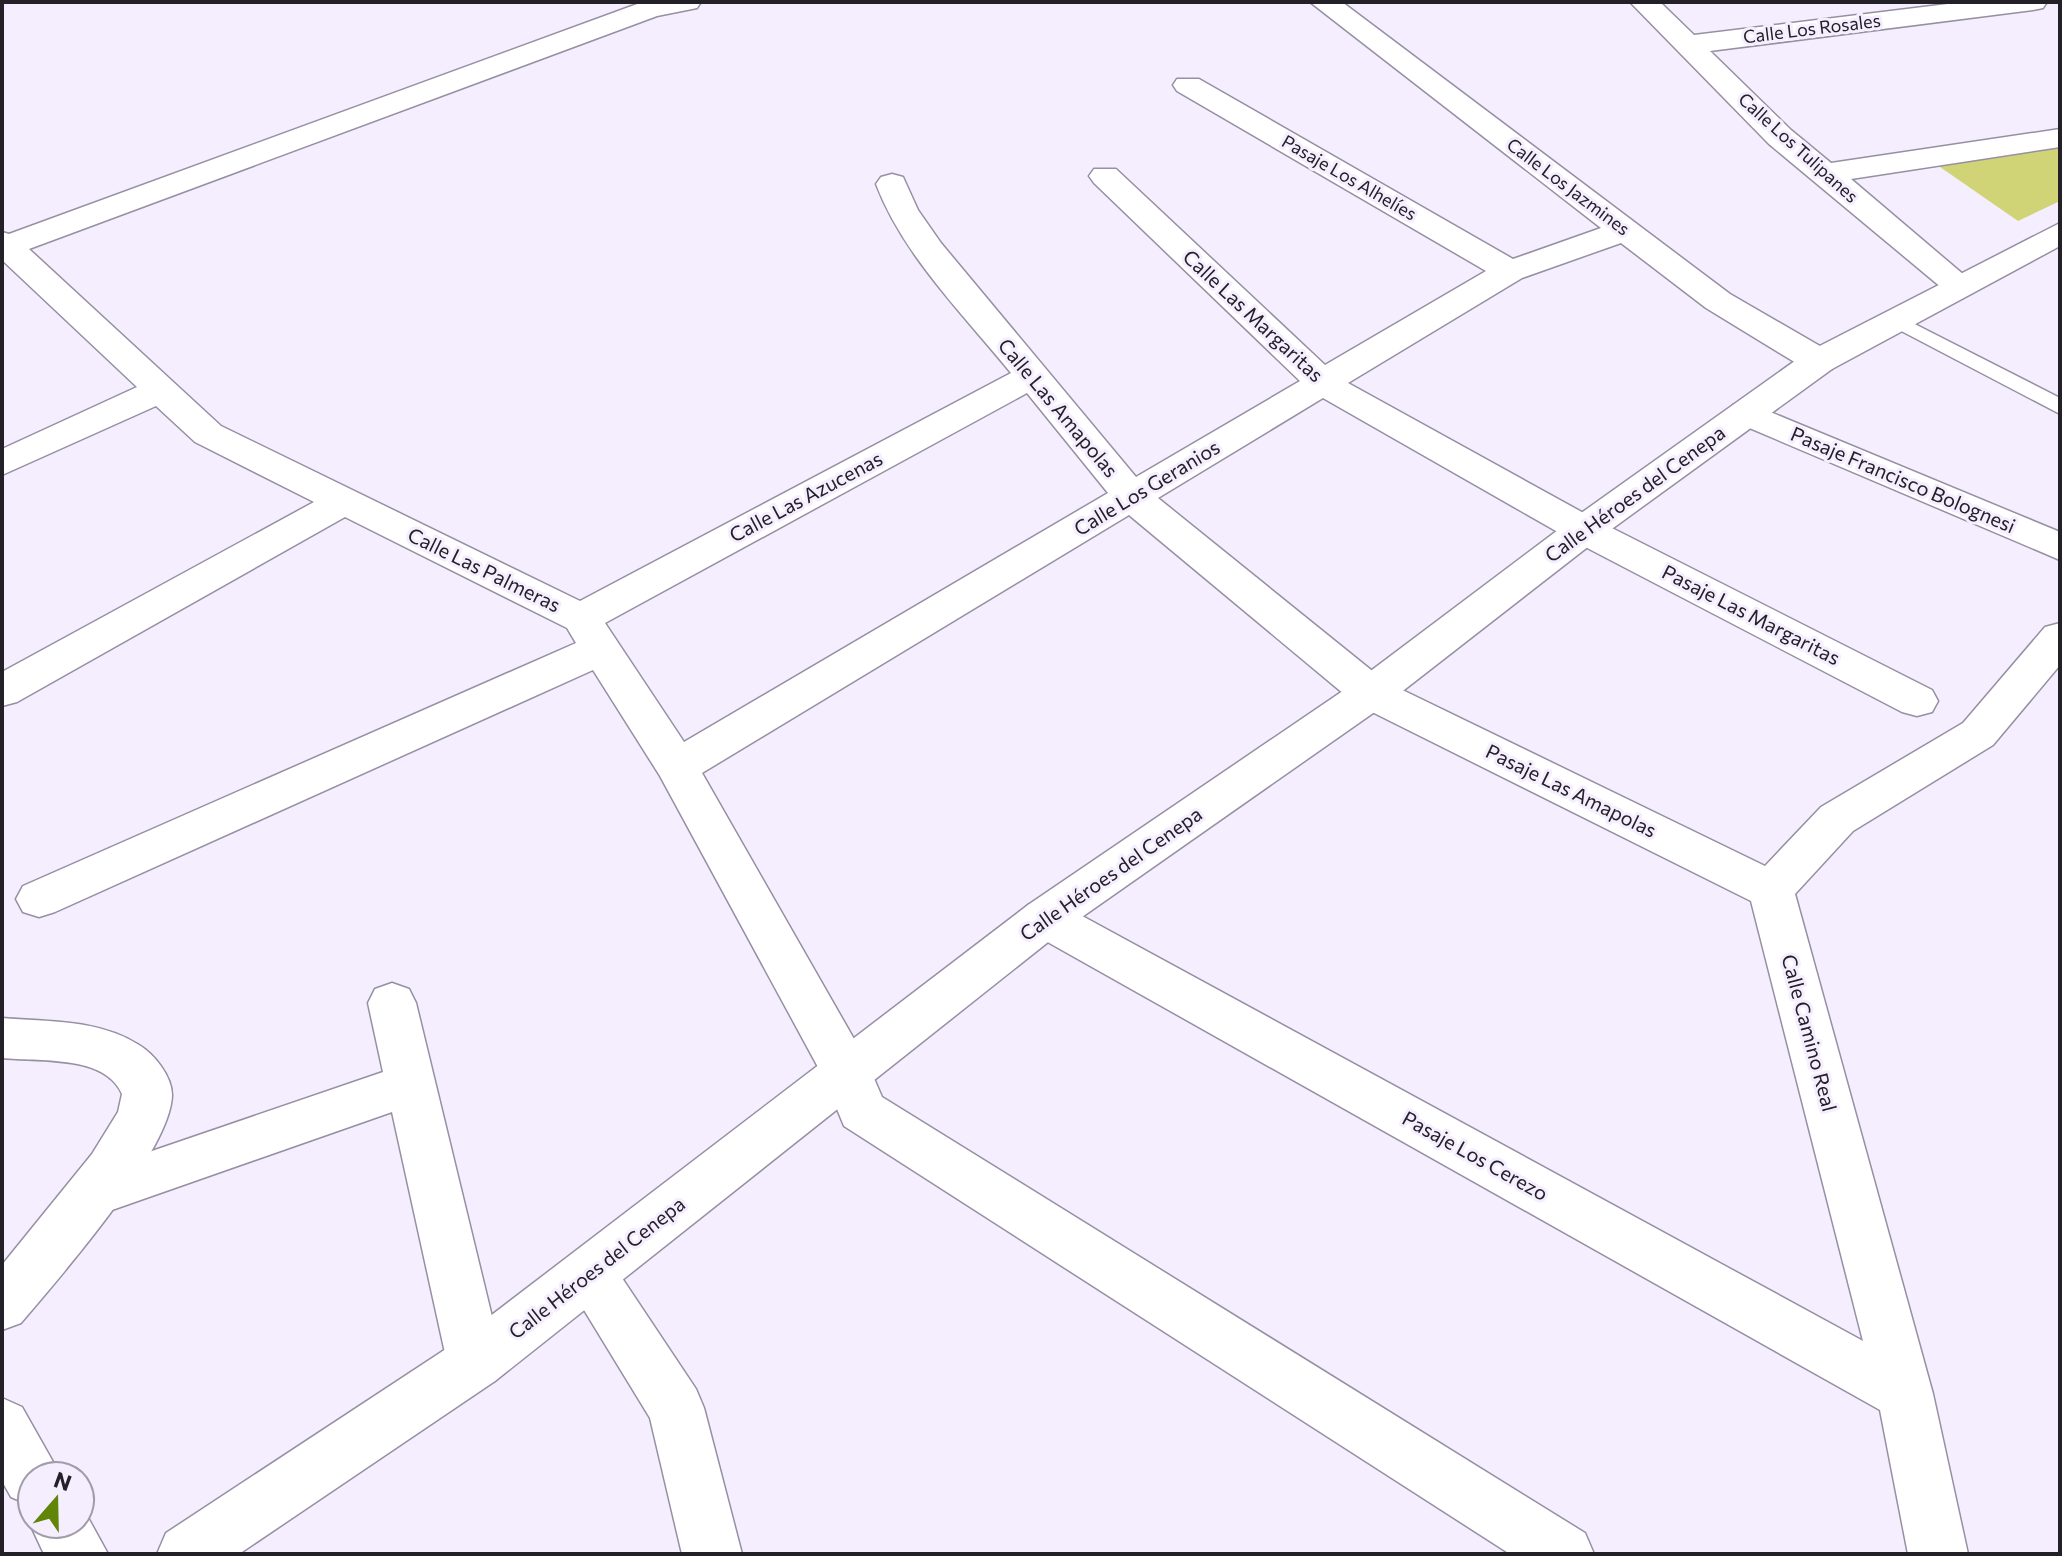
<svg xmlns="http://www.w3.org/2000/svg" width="2062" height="1556" font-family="Commissioner,sans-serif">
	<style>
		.green { fill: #d0d477 }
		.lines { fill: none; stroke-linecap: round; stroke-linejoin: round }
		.lane-casing { stroke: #978fa2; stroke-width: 3 }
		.street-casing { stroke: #978fa2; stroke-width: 3 }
		.secondary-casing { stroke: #978fa2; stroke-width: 3 }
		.lane { fill: #fff; fill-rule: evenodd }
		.street { fill: #fff; fill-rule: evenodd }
		.secondary { fill: #fff; fill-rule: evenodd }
		.labels { text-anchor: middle; stroke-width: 6; stroke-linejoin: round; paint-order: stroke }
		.far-street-label { font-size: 18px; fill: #242028; stroke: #f5eeff }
		.street-label { font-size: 20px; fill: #242028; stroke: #f5eeff }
	</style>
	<rect width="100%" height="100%" fill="#f5eeff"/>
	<path class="green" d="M2060,138v63l-42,20 -91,-63z"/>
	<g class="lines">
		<defs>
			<path id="lane" d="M1895,314l165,84v16l-172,-90 -3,-4z"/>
			<path id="street" d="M701,2l-4,6 -40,8 -628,233 192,177 359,175 431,-228c-48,-59 -108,-118 -135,-189l5,-7 11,-3 11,3 15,33 23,33 195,234 164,-96 -206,-198 -5,-7 5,-7h22l209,196 161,-94 -309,-180 -4,-6 4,-6h22l314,180 88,-31 -291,-226h32l388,292 102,59 5,8 -5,8 -13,3 -13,-3 -100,-61 -85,-65 -99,35 -174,105 250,138 334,169 6,11 -6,11 -15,4 -15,-4 -332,-173 -247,-141 -165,100 228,184 379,184 56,-59 142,-84 82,-96 15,-4v42l-67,80 -140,86 -58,63 138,500 35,160h-60l-28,-144 -852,-479 -6,-13 6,-13 17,-6 17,6 801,436 -112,-440 -395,-197 -227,-189 -427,258 164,287 16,37 703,436 9,21h-84l-666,-428 -19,-46 -165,-304 -67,-106 -538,242 -16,5 -16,-5 -7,-13 7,-13 553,-243 -9,-15 -222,-111 -328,185 -15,4v-34l312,-170 -119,-60 -39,-36 -154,69v-26l135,-62 -135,-127v-28l7,2 631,-231zM1027,393l81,100 -424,249 -79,-119z
				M1630,2h30l34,33 270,-33h83l-4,6 -10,2 -323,41 81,79 40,33 229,-34v18l-209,32 126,107 -5,7 -12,3 -12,-3 -179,-149z
				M1746,402l314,130v28l-327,-139 -5,-8 5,-8z
				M392,983l17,6 7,14 87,359 -8,19 -20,7 -20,-7 -8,-19 -55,-250 -300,105 -19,-7 -7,-16 7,-16 310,-106 -15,-69 7,-14z
				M589,1249l19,8 88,132 8,19 38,146h-60l-32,-136 -88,-144 8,-17z"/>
			<path id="secondary" d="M2060,223v23l-228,123 -234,170 -212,165 -324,227 -567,450 -256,173h-82l9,-21 289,-190 573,-438 328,-223 214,-161 236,-168z
				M2,1018c46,4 97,1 137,27 15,9 33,31 33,50 -1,56 -113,183 -151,228l-19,7v-65l90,-111 26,-42 4,-18c-17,-40 -85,-32 -120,-36z
				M2,1398l20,9 39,69h-29v30l-21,-9 -9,-16z
				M80,1503l28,51h-64l-14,-30 2,-4v4h48z"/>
		</defs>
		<use href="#lane" class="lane-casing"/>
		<use href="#street" class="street-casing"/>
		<use href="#secondary" class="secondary-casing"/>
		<use href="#lane" class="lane"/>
		<use href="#street" class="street"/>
		<use href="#secondary" class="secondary"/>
	</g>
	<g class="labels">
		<g class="far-street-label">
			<text transform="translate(1812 29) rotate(-7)" y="6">Calle Los Rosales</text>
			<text transform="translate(1798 148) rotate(42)" y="6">Calle Los Tulipanes</text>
			<text transform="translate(1349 178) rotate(30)" y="6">Pasaje Los Alhelíes</text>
			<text transform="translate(1568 187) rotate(37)" y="6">Calle Los Jazmines</text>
		</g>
		<g class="street-label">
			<text transform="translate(1253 316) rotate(43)" y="7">Calle Las Margaritas</text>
			<text transform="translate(1058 408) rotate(50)" y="7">Calle Las Amapolas</text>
			<text transform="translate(1903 480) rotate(23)" y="7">Pasaje Francisco Bolognesi</text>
			<text transform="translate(1147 488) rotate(-31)" y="7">Calle Los Geranios</text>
			<text transform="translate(1635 494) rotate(-36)" y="7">Calle Héroes del Cenepa</text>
			<text transform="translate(806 497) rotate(-28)" y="7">Calle Las Azucenas</text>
			<text transform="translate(484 570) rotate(26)" y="7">Calle Las Palmeras</text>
			<text transform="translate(1751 615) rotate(27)" y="7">Pasaje Las Margaritas</text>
			<text transform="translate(1571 791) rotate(26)" y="7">Pasaje Las Amapolas</text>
			<text transform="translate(1111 874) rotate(-35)" y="7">Calle Héroes del Cenepa</text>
			<text transform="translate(1809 1033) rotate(75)" y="7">Calle Camino Real</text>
			<text transform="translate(1475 1156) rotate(29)" y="7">Pasaje Los Cerezo</text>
			<text transform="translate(597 1268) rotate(-38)" y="7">Calle Héroes del Cenepa</text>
		</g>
	</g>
	<rect width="2062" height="1556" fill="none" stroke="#242028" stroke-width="8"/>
	<g transform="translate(56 1500) rotate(20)"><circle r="38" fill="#f5eeff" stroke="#a19ca9" stroke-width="2"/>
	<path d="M0-6L14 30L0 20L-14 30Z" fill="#608507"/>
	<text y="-12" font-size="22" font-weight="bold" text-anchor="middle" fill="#242028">N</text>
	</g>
</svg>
